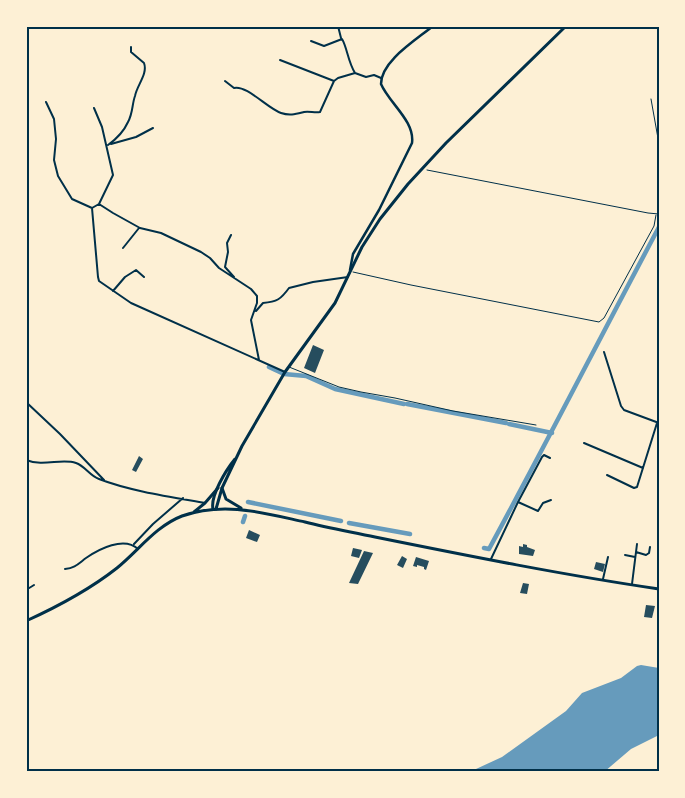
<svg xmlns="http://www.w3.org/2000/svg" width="685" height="798" font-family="'Golos Text',sans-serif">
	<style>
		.water { fill: #669bbc }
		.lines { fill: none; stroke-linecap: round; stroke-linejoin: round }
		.canal { stroke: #669bbc; stroke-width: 4.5 }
		.building { fill: #264d5e }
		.path { stroke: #003049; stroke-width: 1 }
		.service { stroke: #003049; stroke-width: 1 }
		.minor { stroke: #003049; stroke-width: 2 }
		.tertiary { stroke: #003049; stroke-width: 2.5 }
		.secondary { stroke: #003049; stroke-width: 3 }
		.primary { stroke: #003049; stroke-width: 3 }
		.neatline { fill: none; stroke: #003049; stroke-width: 2 }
	</style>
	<rect width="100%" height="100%" fill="#fdf0d5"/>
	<path class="water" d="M641,665l18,3v67l-28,14 -27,23h-146l18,-3 26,-12 64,-46 16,-18 39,-15 16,-12z"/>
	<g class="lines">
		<path class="canal" d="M269,367l15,7 22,2 29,13 69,15
			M407,404l99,19
			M509,424l43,9
			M248,502l93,19
			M243,522l2,-6
			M349,523l61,11
			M484,548l5,1c58,-107 113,-215 170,-322"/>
	</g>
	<path class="building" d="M313,345l11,5 -9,23 -11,-5z
		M139,456l4,3 -7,13 -4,-2z
		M249,530l11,5 -3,7 -11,-4z
		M523,544l4,1v2l8,3 -2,6 -14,-2v-8l4,1z
		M353,548l9,2 -3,8 -8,-2z
		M364,551l9,2 -15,31 -9,-1z
		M402,556l5,3 -4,9 -6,-3z
		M416,557l13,4 -3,9 -2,-1v-2l-7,-2v2l-4,-1z
		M596,562l9,2 -2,8 -9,-3z
		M523,583l6,1 -2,10 -7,-1z
		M646,605l9,1 -3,12 -8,-1z"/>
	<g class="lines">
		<path class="path" d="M651,99l8,45
			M427,170l221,43 11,1
			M353,272l58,13 188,37 5,-4 50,-92 2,-11"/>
		<path class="service" d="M289,367l50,20 22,5 34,6 58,13 83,14"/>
		<path class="minor" d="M338,26l3,12
			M311,41l13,5 18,-7c5,8 6,23 13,34
			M280,60l54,21
			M225,81l9,7c13,-3 33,20 47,25 9,3 15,1 23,-1 5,-1 11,1 16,0l14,-31 4,-3 17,-5 11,4 8,-2 7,3
			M46,102l8,17 2,20 -2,21 4,16 14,23 20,9
			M94,108l8,19 11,48 -14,29 -7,4 6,69 1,4 32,22 154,69
			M111,144l25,-7 17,-9
			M108,145c7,-5 16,-14 20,-23 5,-9 4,-18 7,-26 2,-11 13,-22 9,-33l-13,-11v-5
			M99,204l14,9 27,15 21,5 40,19 9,6 9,10 32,21 6,7v7l-6,17 8,40
			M231,235l-4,8 1,9 -3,15 9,10
			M123,248l16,-20
			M113,291l12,-14 11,-7 8,7
			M256,311l7,-8c14,-1 18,-4 26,-15l24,-6 35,-5
			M604,352l17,54 3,4 35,13
			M26,402l34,32 44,46
			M584,443l59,25
			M26,460c18,7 35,-2 50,3 9,3 14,13 23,16 31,12 72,18 106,24
			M607,475l27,13 3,-1 20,-64
			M518,502l20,9 5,-8 8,-3
			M134,544l19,-20 30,-26
			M636,552l10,3 3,-2 1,-6
			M625,555l10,2
			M491,559l27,-57 24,-45 2,-2 6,3
			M65,569c10,-1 13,-5 21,-11 13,-9 38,-22 52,-9
			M603,579l5,-22
			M632,584l5,-40
			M26,590l8,-5"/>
		<path class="tertiary" d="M350,270l3,-16 26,-44 33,-67c3,-22 -23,-40 -31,-59 0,-23 35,-44 52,-58"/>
		<path class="secondary" d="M213,509c-3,-13 13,-39 22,-50
			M216,509l6,-21 20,-42 43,-74 50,-69 27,-56 18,-28 28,-35 38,-41 120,-117"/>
		<path class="primary" d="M222,488l4,11 15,9
			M194,512l11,-9 13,-15
			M26,621c33,-15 63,-31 91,-53 22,-18 39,-42 65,-52 42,-15 82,-3 123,6 23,6 47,10 70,15 94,19 189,38 284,52"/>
	</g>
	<rect width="685" height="798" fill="none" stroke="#fdf0d5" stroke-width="55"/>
	<rect x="28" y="28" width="630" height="742" class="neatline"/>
</svg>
